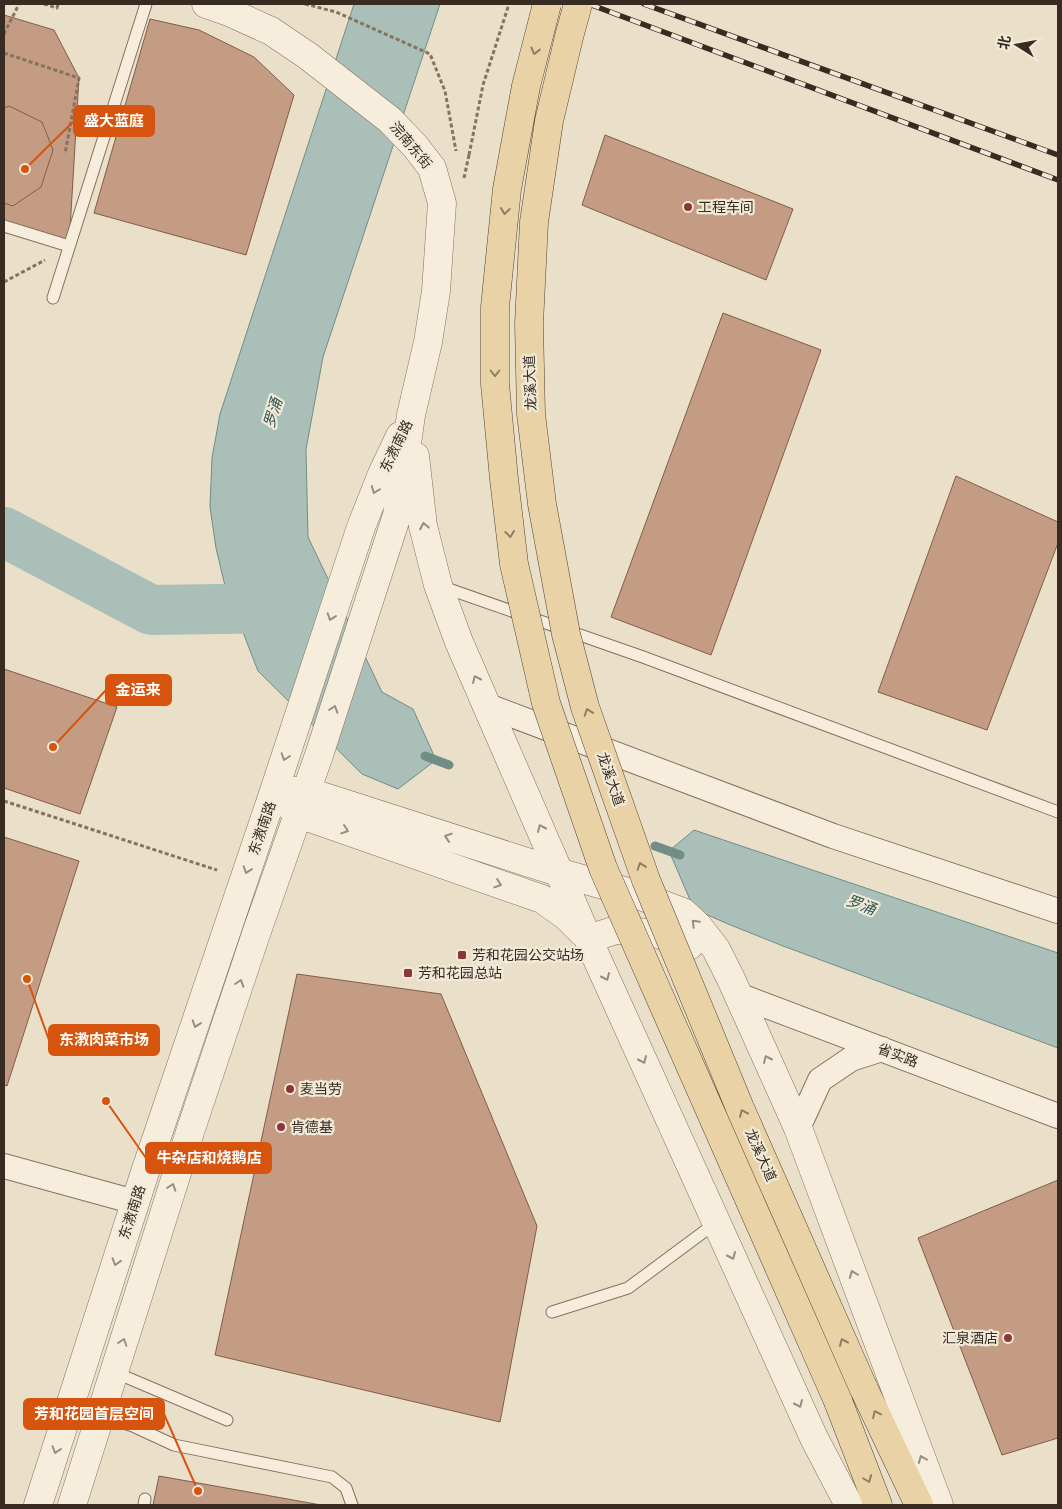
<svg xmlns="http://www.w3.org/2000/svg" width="1062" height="1509" font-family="'Libre Baskerville','Noto Sans SC',serif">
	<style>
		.water { fill: #a9bfb8; stroke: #718d85 }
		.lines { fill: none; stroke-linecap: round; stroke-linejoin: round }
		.stream { stroke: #718d85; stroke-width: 9 }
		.river { stroke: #a9bfb8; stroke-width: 50 }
		.building { fill: #c49c83; stroke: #815d48 }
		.service-casing { stroke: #857260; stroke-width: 13 }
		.minor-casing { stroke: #857260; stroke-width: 26 }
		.tertiary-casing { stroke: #857260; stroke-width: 29 }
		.primary-casing { stroke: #534133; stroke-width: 29 }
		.path { stroke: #857260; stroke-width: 3; stroke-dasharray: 4 2.5; stroke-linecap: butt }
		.service { stroke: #f6eddc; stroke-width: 11 }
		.minor { stroke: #f6eddc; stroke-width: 24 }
		.tertiary { stroke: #f6eddc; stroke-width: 28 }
		.primary { stroke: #e8d2a6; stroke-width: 28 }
		.rail-casing { stroke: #372b22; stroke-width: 5.5 }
		.rail { stroke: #f2ead8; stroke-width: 4; stroke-dasharray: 11; stroke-linecap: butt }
		.primary-bridge-casing { stroke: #534133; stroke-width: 29; stroke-linecap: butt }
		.path-bridge { stroke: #857260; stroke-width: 3; stroke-dasharray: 4 2.5; stroke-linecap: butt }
		.primary-bridge { stroke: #e8d2a6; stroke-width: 28 }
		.oneway { stroke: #907e64 }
		.oneway2 { stroke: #968c7f }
		.poi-dot { fill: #8d3639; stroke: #f2ead8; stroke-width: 2 }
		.labels { text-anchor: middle; stroke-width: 4.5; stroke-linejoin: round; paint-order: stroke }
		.street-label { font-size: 14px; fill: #372b22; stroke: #f2ead8 }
		.poi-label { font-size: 14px; fill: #372b22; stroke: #f2ead8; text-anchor: start }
		.water-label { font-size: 15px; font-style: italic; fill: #335552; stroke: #f2ead8 }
		.leader { fill: none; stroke: #d6540e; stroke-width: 2 }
		.callout-dot { fill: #d6540e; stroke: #f2ead8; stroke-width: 2 }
		.callout { fill: #d6540e; stroke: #d6540e; stroke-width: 2 }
		.callout-label { font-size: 15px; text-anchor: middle; font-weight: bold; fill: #fff }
	</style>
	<rect width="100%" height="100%" fill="#eadfc9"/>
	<path class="water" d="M354,4h86l-117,353 -17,92 2,88 74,155 31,17 23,51 -38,29 -36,-15 -104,-103 -33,-85 -9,-38 -6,-41 2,-49 8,-44z
		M694,830l364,123v95l-275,-102 -55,-22 -34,-15 -25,-58z"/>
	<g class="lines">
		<path class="stream" d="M425,756l24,9
			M655,846l25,9"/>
		<path class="river" d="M4,532l147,78 131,-2"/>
	</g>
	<path class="building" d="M4,15l50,15 25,48 -10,168 -65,-20z
		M150,19l49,11 55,27 40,38 -48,160 -152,-42z
		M9,106l33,16 11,28 -12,37 -28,19 -9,-3v-95z
		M605,135l188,74 -27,71 -184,-75z
		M723,313l98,37 -110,305 -100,-38z
		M956,476l102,46v21l-71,187 -109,-38z
		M4,669l113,38 -37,107 -76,-26z
		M4,837l75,24 -72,225 -3,-1z
		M297,974l144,20 96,232 -37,196 -285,-67z
		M1058,1180v258l-56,17 -84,-217z
		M159,1476l162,29h-168z"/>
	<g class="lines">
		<defs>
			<path id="service" d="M4,226l65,20
				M53,298l93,-294
				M440,586l203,71 415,155
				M552,1312l76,-24 89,-66
				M114,1372l113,48
				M100,1416l33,10 41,19 158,32 14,11 6,17
				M144,1505l1,-6"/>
			<path id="minor" d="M488,706l345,130 225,75
				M738,995l320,121
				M798,1128l22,-48 31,-21 31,-10
				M4,1166l131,36"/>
			<path id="tertiary" d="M415,456l8,70 15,59 21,57 129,297 226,499 35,67
				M288,791h18l255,82 74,21 48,18 16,15 17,22 15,30 67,149 141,377
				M286,803l13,11 243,85 24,17 16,16
				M588,939l28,-9 42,4 31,12
				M38,1505l107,-333 129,-381 87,-264 21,-53 18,-38
				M72,1505l117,-370 68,-204 62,-176 78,-240 14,-100 17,-73 8,-51 6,-88 -10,-35 -17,-22 -25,-26 -82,-64 -37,-25 -42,-19 -23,-8"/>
			<path id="primary" d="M863,1387l56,118
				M838,1401l40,104"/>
		</defs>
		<use href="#service" class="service-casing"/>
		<use href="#minor" class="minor-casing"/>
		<use href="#tertiary" class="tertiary-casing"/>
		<use href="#primary" class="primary-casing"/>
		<path class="path" d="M44,4l13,4 1,-4
			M305,4l31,8 94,42 15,37 11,60
			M4,34l15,-30
			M4,53l75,25 -14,76
			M464,178l5,-23
			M4,282l41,-22
			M4,801l213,69"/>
		<use href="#service" class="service"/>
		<use href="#minor" class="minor"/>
		<use href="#tertiary" class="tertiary"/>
		<use href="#primary" class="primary"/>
		<defs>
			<path id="rail" d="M589,4l469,176
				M644,4l414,151"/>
		</defs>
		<use href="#rail" class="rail-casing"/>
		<use href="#rail" class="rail"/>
		<defs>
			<path id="primary-bridge" d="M547,4l-21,82 -19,103 -12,118v77l9,95 10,85 32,139 57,165 235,533
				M578,4l-9,33 -20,84 -15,101 -5,102 2,90 11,90 24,130 19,73 61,173 94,228 123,279"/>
		</defs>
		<use href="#primary-bridge" class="primary-bridge-casing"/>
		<path class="path-bridge" d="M469,155l14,-70 26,-81"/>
		<use href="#primary-bridge" class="primary-bridge"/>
	</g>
	<defs><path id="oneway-chevron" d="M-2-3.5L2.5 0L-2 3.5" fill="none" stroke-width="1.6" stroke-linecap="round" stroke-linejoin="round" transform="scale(1.25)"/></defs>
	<g class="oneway">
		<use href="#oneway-chevron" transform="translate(535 51) rotate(104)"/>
		<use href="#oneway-chevron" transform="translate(505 211) rotate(96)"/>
		<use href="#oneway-chevron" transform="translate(495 373) rotate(90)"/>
		<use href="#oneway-chevron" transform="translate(510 534) rotate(83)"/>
		<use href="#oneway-chevron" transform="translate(588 712) rotate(-109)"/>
		<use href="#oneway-chevron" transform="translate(641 866) rotate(-109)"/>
		<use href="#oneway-chevron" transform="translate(743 1113) rotate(-114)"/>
		<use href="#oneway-chevron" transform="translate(843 1342) rotate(-114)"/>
		<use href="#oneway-chevron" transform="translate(876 1414) rotate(-115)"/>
		<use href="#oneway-chevron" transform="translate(868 1479) rotate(69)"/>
	</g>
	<g class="oneway2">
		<use href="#oneway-chevron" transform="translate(375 490) rotate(111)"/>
		<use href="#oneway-chevron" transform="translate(424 526) rotate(-101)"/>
		<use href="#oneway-chevron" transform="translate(331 617) rotate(109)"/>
		<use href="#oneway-chevron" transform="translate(476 679) rotate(-114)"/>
		<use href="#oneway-chevron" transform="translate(334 709) rotate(-72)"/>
		<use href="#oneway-chevron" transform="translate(285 757) rotate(108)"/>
		<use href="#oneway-chevron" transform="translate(541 828) rotate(-114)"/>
		<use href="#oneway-chevron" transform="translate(345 830) rotate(19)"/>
		<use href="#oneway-chevron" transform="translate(448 837) rotate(-162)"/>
		<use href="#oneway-chevron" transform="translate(247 870) rotate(109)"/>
		<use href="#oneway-chevron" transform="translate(498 884) rotate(19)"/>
		<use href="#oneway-chevron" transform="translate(695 923) rotate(-135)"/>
		<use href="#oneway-chevron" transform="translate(606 977) rotate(66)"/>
		<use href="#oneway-chevron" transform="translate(240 983) rotate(-72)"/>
		<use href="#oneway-chevron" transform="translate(196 1024) rotate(109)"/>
		<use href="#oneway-chevron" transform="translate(767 1059) rotate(-114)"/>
		<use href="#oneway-chevron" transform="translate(643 1060) rotate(66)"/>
		<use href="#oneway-chevron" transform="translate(172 1187) rotate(-72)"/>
		<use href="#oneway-chevron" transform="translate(732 1256) rotate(66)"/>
		<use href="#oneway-chevron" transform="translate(116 1262) rotate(107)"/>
		<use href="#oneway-chevron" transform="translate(853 1274) rotate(-111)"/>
		<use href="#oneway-chevron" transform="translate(123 1342) rotate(-72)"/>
		<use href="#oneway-chevron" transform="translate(799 1404) rotate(66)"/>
		<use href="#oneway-chevron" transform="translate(56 1450) rotate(108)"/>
		<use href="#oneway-chevron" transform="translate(922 1459) rotate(-111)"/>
	</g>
	<g class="poi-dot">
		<circle cx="688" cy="207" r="5"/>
		<rect x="457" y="950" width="10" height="10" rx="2.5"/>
		<rect x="403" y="968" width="10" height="10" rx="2.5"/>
		<circle cx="290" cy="1089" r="5"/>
		<circle cx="281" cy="1127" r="5"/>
		<circle cx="1008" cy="1338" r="5"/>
	</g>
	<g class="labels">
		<g class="street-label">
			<text transform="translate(411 145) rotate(50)" y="5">浣南东街</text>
			<text transform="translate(530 383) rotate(-92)" y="5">龙溪大道</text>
			<text transform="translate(396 446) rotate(-64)" y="5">东漖南路</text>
			<text transform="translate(611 779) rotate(71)" y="5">龙溪大道</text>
			<text transform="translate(262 828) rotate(-71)" y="5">东漖南路</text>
			<text transform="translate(898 1055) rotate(21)" y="5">省实路</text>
			<text transform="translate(761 1155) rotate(66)" y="5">龙溪大道</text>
			<text transform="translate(132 1212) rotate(-72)" y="5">东漖南路</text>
		</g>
		<g class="poi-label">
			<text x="698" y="212">工程车间</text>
			<text x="472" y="960">芳和花园公交站场</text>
			<text x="418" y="978">芳和花园总站</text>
			<text x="300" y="1094">麦当劳</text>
			<text x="291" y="1132">肯德基</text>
			<text x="998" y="1343" text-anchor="end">汇泉酒店</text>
		</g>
		<g class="water-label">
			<text transform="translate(273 413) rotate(-73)" y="5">罗涌</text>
			<text transform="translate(861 905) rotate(20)" y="5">罗涌</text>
		</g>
	</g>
	<path class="leader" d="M25 169L74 121M53 747L106 690M27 979L49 1040M106 1101L146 1158M198 1491L164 1414"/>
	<g class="callout-dot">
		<circle cx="25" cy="169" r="5"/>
		<circle cx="53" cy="747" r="5"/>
		<circle cx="27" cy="979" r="5"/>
		<circle cx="106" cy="1101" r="5"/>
		<circle cx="198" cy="1491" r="5"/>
	</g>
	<g class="callout">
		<rect x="74" y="106" width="80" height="30" rx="5"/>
		<rect x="106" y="675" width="65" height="30" rx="5"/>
		<rect x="49" y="1025" width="110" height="30" rx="5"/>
		<rect x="146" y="1143" width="125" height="30" rx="5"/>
		<rect x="24" y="1399" width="140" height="30" rx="5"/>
	</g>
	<g class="callout-label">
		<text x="114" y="126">盛大蓝庭</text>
		<text x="138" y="695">金运来</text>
		<text x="104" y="1045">东漖肉菜市场</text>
		<text x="209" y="1163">牛杂店和烧鹅店</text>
		<text x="94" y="1419">芳和花园首层空间</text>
	</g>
	<rect width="1062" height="1509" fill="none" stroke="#372b22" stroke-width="10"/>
	<g transform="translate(1017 45) rotate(281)" stroke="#f2ead8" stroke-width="4" paint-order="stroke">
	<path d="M0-4L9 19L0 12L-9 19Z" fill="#372b22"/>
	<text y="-8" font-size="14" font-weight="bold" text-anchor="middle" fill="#372b22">北</text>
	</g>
</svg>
